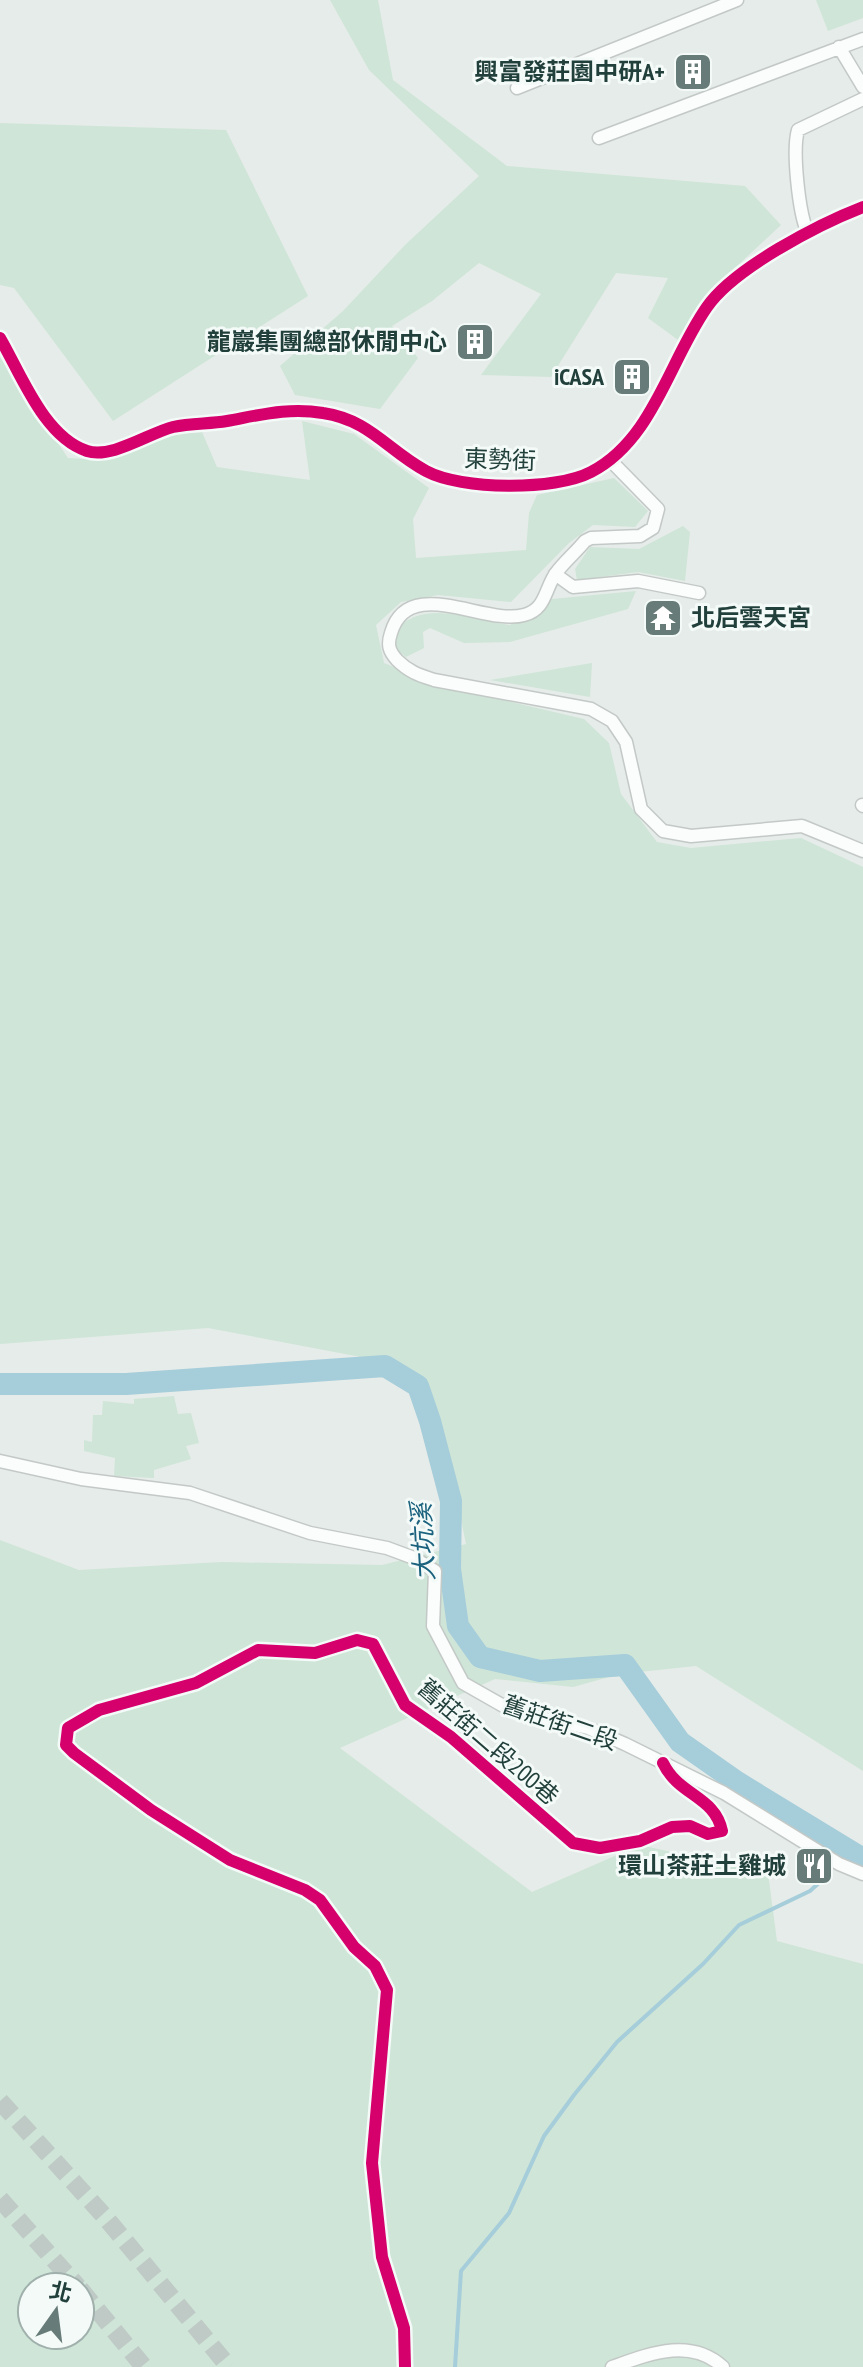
<svg xmlns="http://www.w3.org/2000/svg" width="863" height="2367" font-family="'PT Sans Narrow','Noto Sans TC',sans-serif">
	<style>
		.green { fill: #cfe5d8; fill-rule: evenodd }
		.lines { fill: none; stroke-linecap: round; stroke-linejoin: round }
		.stream { stroke: #a6cdda; stroke-width: 4 }
		.river { stroke: #a6cdda; stroke-width: 22 }
		.highway-tunnel { stroke: #bfcac6; stroke-width: 18; stroke-dasharray: 18 9; stroke-linecap: butt }
		.minor-casing { stroke: #c3c9c6; stroke-width: 15 }
		.minor { stroke: #fbfcfc; stroke-width: 12 }
		.cycleway-casing { stroke: #f4faf8; stroke-width: 17 }
		.cycleway { stroke: #d6006c; stroke-width: 12 }
		.labels { text-anchor: middle; stroke-width: 6; stroke-linejoin: round; paint-order: stroke }
		.poi-label { font-size: 24px; font-weight: bold; fill: #22403b; stroke: #f4faf8; text-anchor: end }
		.street-label { font-size: 24px; fill: #22403b; stroke: #f4faf8 }
		.water-label { font-size: 26px; font-style: italic; fill: #1a627e; stroke: #f4faf8 }
	</style>
	<rect width="100%" height="100%" fill="#e6ece9"/>
	<path class="green" d="M330,0h48l15,80 114,86 238,20 36,39 -73,68 -30,47 -30,-22 20,-40 -52,-5 -65,104 -70,-2 60,-81 -62,-31 -47,38 -40,25 26,32 -38,51 -85,-14 -15,-29 63,-55 62,-66 74,-69 -110,-106z
		M816,0h47v18l-35,13z
		M0,123l226,7 82,166 -195,125 -99,-133 -14,-3z
		M0,357l68,101 40,2 56,-25 38,-3 15,35 93,13 -8,-59 52,13 75,54 -16,31 3,39 110,-8 3,-37 8,-18 77,-17 34,33 -13,16 -42,-2 -24,18 -58,59 -73,-7 -37,7 -25,23 8,38 55,22 145,34 25,24 12,51 36,48 34,6 110,-10 62,29v904l-167,-105 -76,8 -47,13 -78,-8 -155,69 192,144 108,-47 128,28 9,68 86,23v403h-863v-827l79,30 142,-8 161,3 84,-21 -25,-121 -54,-61 -179,-34 -208,16zM32,2287h48v48h-48z
		M683,526l7,6 -5,49 -47,-9 -61,8 -2,-11 15,-22 49,2z
		M636,591l-8,18 -118,33 -46,1 -34,-15 -7,4 1,16 -18,9 -10,-8 -2,-17c28,-35 77,-12 116,-7l42,-26z
		M592,663l-2,34 -100,-17z
		M174,1396l4,18 13,-1 8,30 -13,3 5,13 -37,11v8l-40,-2 1,-18 -31,-7v-11l8,2 1,-27h9l1,-14 31,3v-5z"/>
	<g class="lines">
		<path class="stream" d="M838,1851l2,-5
			M455,2367l6,-96 48,-58 35,-77 30,-41 43,-53 86,-78 36,-39 71,-34 21,-19"/>
		<path class="river" d="M0,1384h126l259,-18 33,20 12,35 21,80 -1,68 8,57 22,31 60,14 85,-6 55,77 57,40 126,77"/>
		<path class="highway-tunnel" d="M0,2101l106,117 123,149
			M0,2199l78,88
			M80,2289l64,78"/>
		<defs>
			<path id="minor" d="M839,47l24,40
				M517,88l220,-88
				M599,138l264,-99
				M807,231c-8,-19 -15,-80 -9,-101l65,-31
				M0,338c21,36 44,99 87,113 25,8 62,-18 86,-24 18,-4 36,-3 54,-6 33,-6 62,-14 96,-8 47,7 64,37 103,58 35,19 129,20 165,1 62,-32 78,-111 116,-165 27,-39 112,-83 156,-100
				M611,461l47,48 -5,19 -13,8 -49,2 -6,3c-9,11 -21,21 -29,32 -11,15 -10,37 -32,42 -39,11 -116,-41 -133,18 -4,12 -2,18 6,27 12,12 22,15 37,20l157,29 21,12 14,21 15,67 22,22 28,5 111,-10 61,25
				M555,574l18,13 65,-6 61,12
				M862,805l1,1
				M0,1461l81,18 109,14 120,40 77,15 27,10 21,13 -2,55 30,57 51,29 74,16 37,16 99,49 115,71 24,10
				M405,2367l-1,-39 -22,-71 -10,-94 15,-173 -12,-24 -21,-19 -34,-47 -15,-10 -75,-30 -79,-50 -77,-57 -8,-8 2,-17 31,-18 97,-27 62,-33 57,3 42,-13 16,4 32,61 46,32 122,106 27,5 40,-7 32,-14 18,-1 18,8 14,-3c-7,-35 -43,-35 -59,-68
				M612,2367c37,-13 78,-30 111,0"/>
		</defs>
		<use href="#minor" class="minor-casing"/>
		<use href="#minor" class="minor"/>
		<defs>
			<path id="cycleway" d="M0,338c21,36 44,99 87,113 25,8 62,-18 86,-24 18,-4 36,-3 54,-6 33,-6 62,-14 96,-8 47,7 64,37 103,58 35,19 129,20 165,1 62,-32 78,-111 116,-165 27,-39 112,-83 156,-100
				M405,2367l-1,-39 -22,-71 -10,-94 15,-173 -12,-24 -21,-19 -34,-47 -15,-10 -75,-30 -79,-50 -77,-57 -8,-8 2,-17 31,-18 97,-27 62,-33 57,3 42,-13 16,4 32,61 46,32 122,106 27,5 40,-7 32,-14 18,-1 18,8 14,-3c-7,-35 -43,-35 -59,-68"/>
		</defs>
		<use href="#cycleway" class="cycleway-casing"/>
		<use href="#cycleway" class="cycleway"/>
	</g>
	<defs>
		<symbol id="building-square" viewBox="-11 -11 22 22"><rect x="-9" y="-9" width="18" height="18" rx="4" fill="#677c78" stroke="#f4faf8"/><path d="M-4-6H4V6H1V3H-1V6H-4ZM-2.5-4.3h1.7v1.8h-1.7ZM.8-4.3h1.7v1.8H.8ZM-2.5-1h1.7V.8h-1.7ZM.8-1h1.7V.8H.8Z" fill="#fff"/></symbol>
		<symbol id="temple-square" viewBox="-11 -11 22 22"><rect x="-9" y="-9" width="18" height="18" rx="4" fill="#677c78" stroke="#f4faf8"/><path d="M0-6L5-2H3V0L6.5 2.5H4V6H1.5V3h-3V6H-4V2.5H-6.5L-3 0V-2H-5Z" fill="#fff"/></symbol>
		<symbol id="restaurant-square" viewBox="-11 -11 22 22"><rect x="-9" y="-9" width="18" height="18" rx="4" fill="#677c78" stroke="#f4faf8"/><path d="M-5-6h1v4h1v-4h1v4h1v-4h1v5L-1.5 .5V6h-2V.5L-5-1ZM5-6V6H3V1.5H1.5Q1.5-4 5-6Z" fill="#fff"/></symbol>
	</defs>
	<g fill-rule="evenodd">
		<use href="#building-square" x="671" y="50" width="44" height="44"/>
		<use href="#building-square" x="453" y="320" width="44" height="44"/>
		<use href="#building-square" x="610" y="355" width="44" height="44"/>
		<use href="#temple-square" x="641" y="596" width="44" height="44"/>
		<use href="#restaurant-square" x="792" y="1844" width="44" height="44"/>
	</g>
	<g class="labels">
		<g class="poi-label">
			<text x="665" y="80">興富發莊園中研A+</text>
			<text x="447" y="350">龍巖集團總部休閒中心</text>
			<text x="604" y="385">iCASA</text>
			<text x="691" y="626" text-anchor="start">北后雲天宮</text>
			<text x="786" y="1874">環山茶莊土雞城</text>
		</g>
		<g class="street-label">
			<text transform="translate(500 460) rotate(2)" y="8">東勢街</text>
			<text transform="translate(560 1723) rotate(19)" y="8">舊莊街二段</text>
			<text transform="translate(488 1742) rotate(41)" y="8">舊莊街二段200巷</text>
		</g>
		<g class="water-label">
			<text transform="translate(423 1542) rotate(-93)" y="9">大坑溪</text>
		</g>
	</g>
	<g transform="translate(56 2311) rotate(14)"><circle r="38" fill="#f4faf8" stroke="#a0b0ac" stroke-width="2"/>
	<path d="M0-6L14 30L0 20L-14 30Z" fill="#677c78"/>
	<text y="-12" font-size="22" font-weight="bold" text-anchor="middle" fill="#22403b">北</text>
	</g>
</svg>
